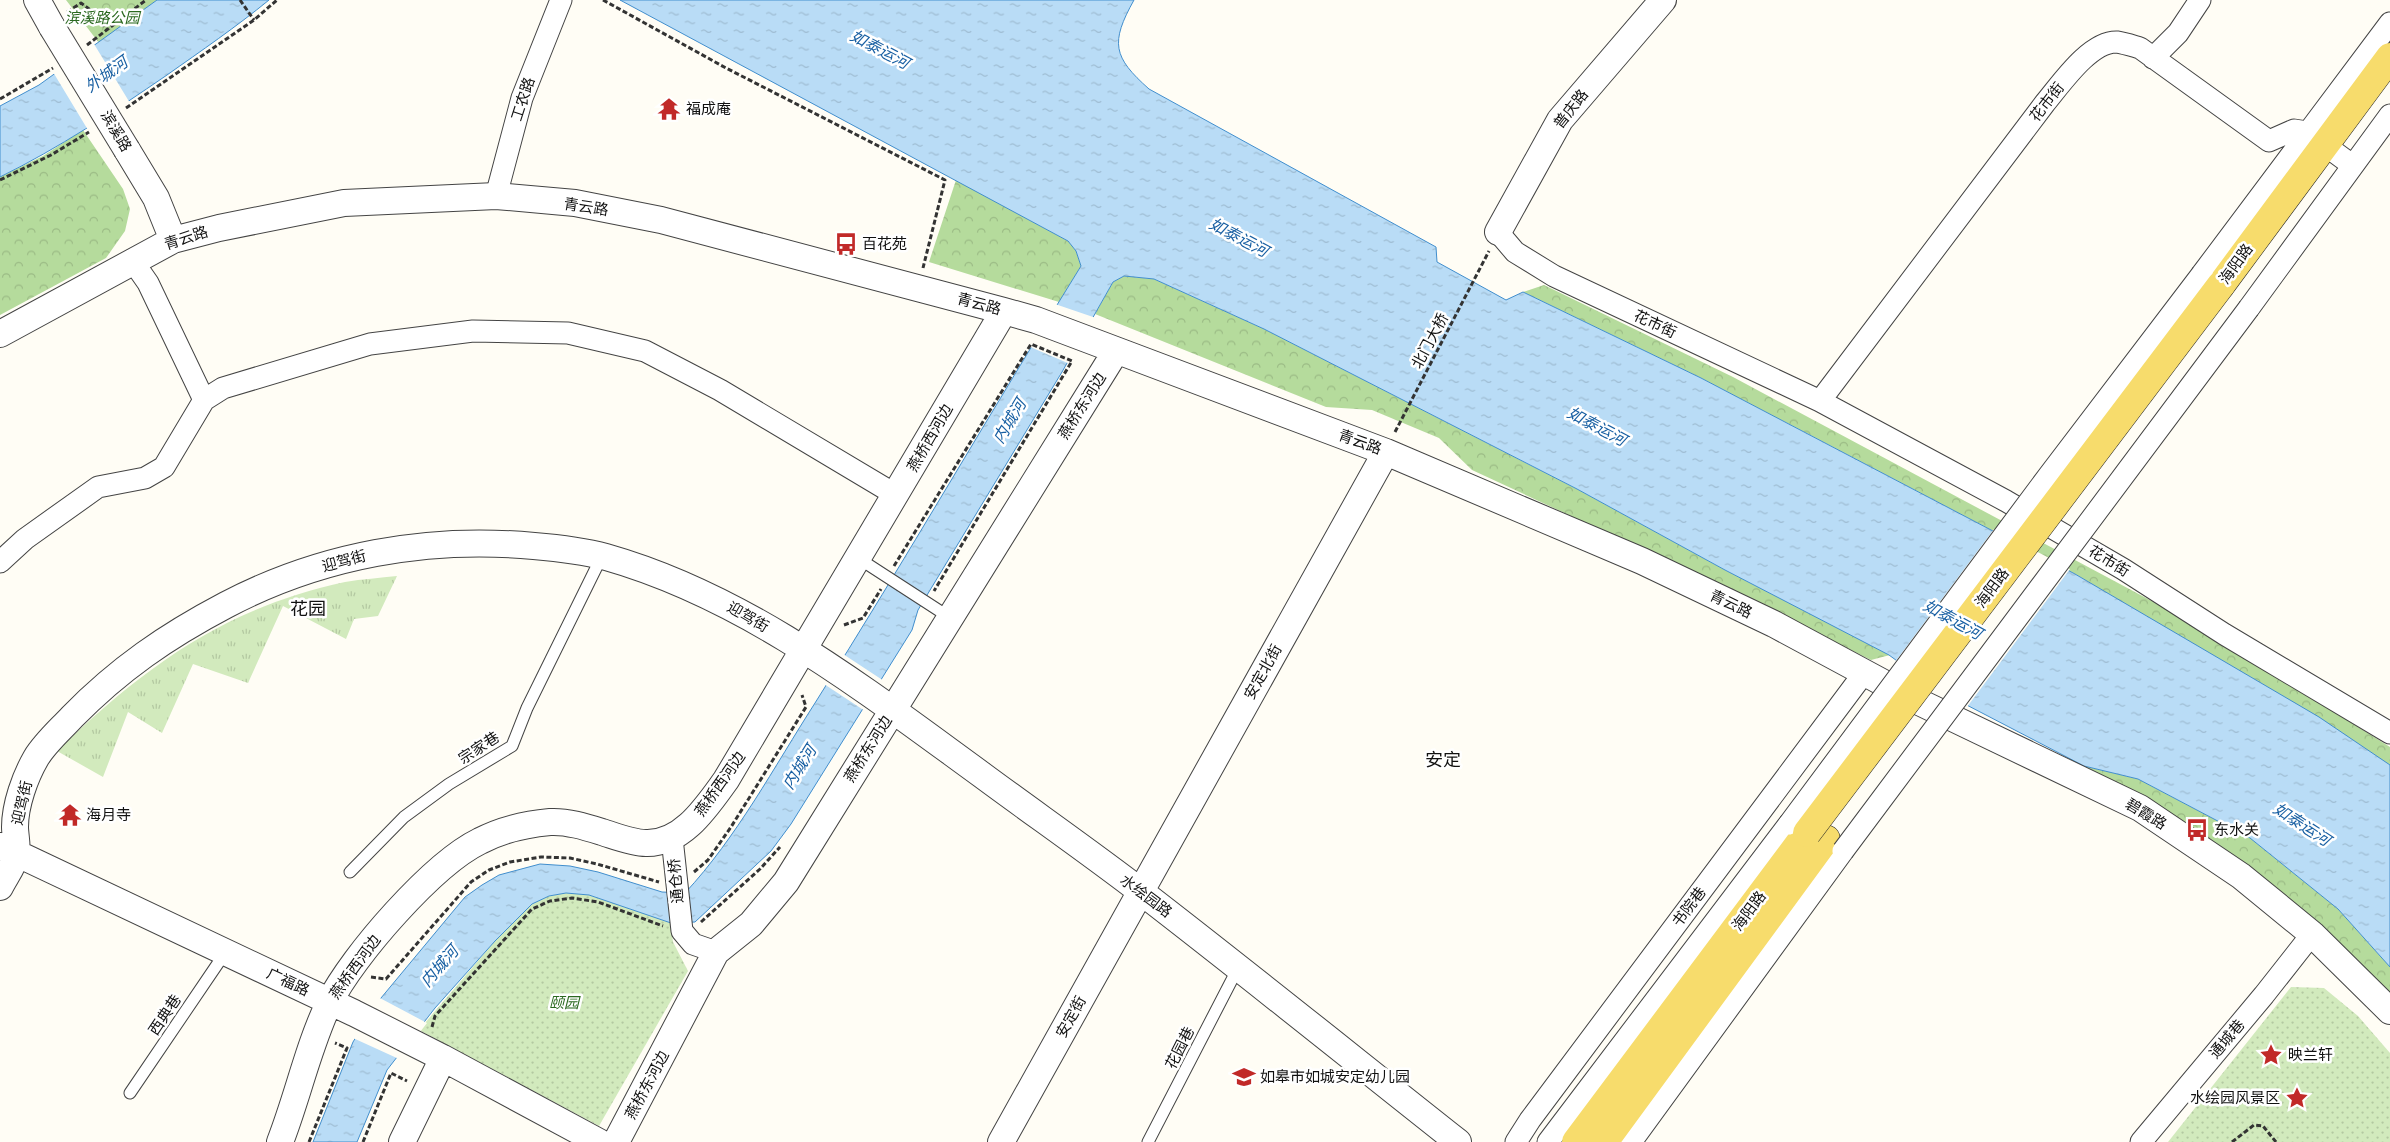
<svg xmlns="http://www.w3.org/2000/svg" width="2390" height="1142" font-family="'Source Serif 4','Noto Sans SC',serif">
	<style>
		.grass { fill: url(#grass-tufts) }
		.forest { fill: url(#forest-crowns) }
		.park { fill: url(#park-dots) }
		.water { fill: url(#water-ripples); stroke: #418ecd }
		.pier { fill: #fffdf5 }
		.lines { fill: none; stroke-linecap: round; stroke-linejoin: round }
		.service-casing { stroke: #444; stroke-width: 13 }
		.minor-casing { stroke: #444; stroke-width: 23 }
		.tertiary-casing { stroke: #444; stroke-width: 28 }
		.primary-casing { stroke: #222; stroke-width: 29 }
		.path { stroke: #333; stroke-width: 3; stroke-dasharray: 5 2.5; stroke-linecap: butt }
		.service { stroke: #fff; stroke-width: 11 }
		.minor { stroke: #fff; stroke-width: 21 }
		.tertiary { stroke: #fff; stroke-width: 26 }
		.primary { stroke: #f7dc6c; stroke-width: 28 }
		.minor-bridge-casing { stroke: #444; stroke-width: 23; stroke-linecap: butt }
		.tertiary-bridge-casing { stroke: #444; stroke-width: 28; stroke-linecap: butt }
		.primary-bridge-casing { stroke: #222; stroke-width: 29; stroke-linecap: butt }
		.minor-bridge { stroke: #fff; stroke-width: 21 }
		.tertiary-bridge { stroke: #fff; stroke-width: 26 }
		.primary-bridge { stroke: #f7dc6c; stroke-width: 28 }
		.labels { text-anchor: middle; stroke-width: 5; stroke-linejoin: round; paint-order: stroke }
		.park-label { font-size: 15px; font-style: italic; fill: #2b6920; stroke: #fff }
		.street-label { font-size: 15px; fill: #111; stroke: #fff }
		.poi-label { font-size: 15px; fill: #111; stroke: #fff; text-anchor: start }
		.water-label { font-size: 16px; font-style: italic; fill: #1960a3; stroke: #fff }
		.quarter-label { font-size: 18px; fill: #111; stroke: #fff }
	</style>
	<defs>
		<pattern id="grass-tufts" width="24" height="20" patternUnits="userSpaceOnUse" patternTransform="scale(1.25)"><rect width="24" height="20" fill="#d2eabd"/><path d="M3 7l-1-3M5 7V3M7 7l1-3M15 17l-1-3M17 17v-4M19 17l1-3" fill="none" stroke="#b3c8a1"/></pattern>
		<pattern id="forest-crowns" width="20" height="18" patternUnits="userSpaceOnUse" patternTransform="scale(1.25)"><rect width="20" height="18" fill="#b5db9c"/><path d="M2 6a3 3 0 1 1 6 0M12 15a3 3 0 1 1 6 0" fill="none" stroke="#9bbb85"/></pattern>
		<pattern id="park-dots" width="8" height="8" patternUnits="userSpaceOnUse" patternTransform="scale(1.25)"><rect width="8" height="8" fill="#d2eabd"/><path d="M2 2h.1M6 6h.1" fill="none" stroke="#b3c8a1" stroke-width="1.8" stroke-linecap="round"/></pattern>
		<pattern id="water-ripples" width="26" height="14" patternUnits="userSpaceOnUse" patternTransform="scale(1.25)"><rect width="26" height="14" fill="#b9dcf6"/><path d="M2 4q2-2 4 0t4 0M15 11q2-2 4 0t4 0" fill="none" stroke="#9ebcd2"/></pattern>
	</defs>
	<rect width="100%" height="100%" fill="#fffdf5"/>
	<path class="grass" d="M397,576l-19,40 -24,3 -8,20 -63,-33 -35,77 -55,-19 -31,69 -34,-21 -25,65 -46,-26c87,-84 167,-143 288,-169 17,-3 35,-4 52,-6z"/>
	<path class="forest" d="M66,0h91l-58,43z
		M83,130l40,59 7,20 -5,22 -19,27 -106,57v-138l43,-21z
		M956,180l112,61 8,10 5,15 -22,36 -130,-40z
		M1124,276l30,3 110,50 313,160 148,81 165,85 -19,5 -156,-77 -243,-113 -33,-32 -67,-28 -46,-3 -231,-93 18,-32z
		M1544,285l189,92 458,245 199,125v18l-315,-191 -374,-196 -178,-86z
		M2084,766l54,13 112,59 88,71 52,58v30l-32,-37 -81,-68 -86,-65z"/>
	<path class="park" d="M566,893l23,2 82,28 2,19 15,29 -89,155 -180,-96 76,-89 37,-37 17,-8z
		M2291,987l33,1 34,28 32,37v89h-222z"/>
	<path class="water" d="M157,0h112c-33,27 -68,51 -102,75 -54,37 -108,73 -167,102v-71l39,-21z
		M620,0h514c-24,43 -21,57 15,89l287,158 1,15 69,38 17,-8 178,86 374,196 244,143 71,48v202l-52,-58 -88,-71 -112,-59 -54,-13 -150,-78 -45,-33 -164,-85 -148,-81 -313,-160 -110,-50 -30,-3 -11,6 -51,90 -144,238 -6,20 -121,194 -20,27 -76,71 -24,1 -82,-28 -23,-2 -17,3 -17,8 -37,37 -60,67 -48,62 -30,72h-44l40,-100 23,-38 74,-89 15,-18 17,-12 17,-10 41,-11 30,2 28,6 64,20 23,1c52,-56 89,-126 130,-190 91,-144 176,-292 266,-437l-5,-15 -8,-10z"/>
	<path class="pier" d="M94,44l36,59 -42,27 -35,-58z
		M1055,304l41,14 -26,46 -42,-18z
		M1994,529l76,40 -103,138 -34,-17 -38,-28z
		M843,654l41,27 -19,30 -41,-27z
		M378,997l49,26 -28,36 -46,-21z"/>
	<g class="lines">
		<defs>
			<path id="service" d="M858,558l91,59
				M350,872l54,-55 45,-33 63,-38 15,-38 75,-152
				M130,1093l95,-140
				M1148,1142l90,-174"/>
			<path id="minor" d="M2153,58l25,-25 22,-33
				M496,196l26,-98 39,-98
				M1498,232l17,20 39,24 266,125 186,100 117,68 101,65 166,99
				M132,260l16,23 56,117
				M2202,274l188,-251
				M2249,308l141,-193
				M1820,401l225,-298c16,-19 45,-62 72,-61 7,1 16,4 23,6l129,93 25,-11 13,2 45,33
				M0,562l25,-23 73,-52 47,-9 19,-11 40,-67 19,-12 147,-44 103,-13 95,2 77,18 75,39 176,105
				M672,838l10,93 11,13 23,8
				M1516,1142l14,-22 334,-447
				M1548,1142l241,-318
				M1631,1142l212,-291
				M2141,1142l123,-147 48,-61"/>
			<path id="tertiary" d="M37,0l15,27
				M127,150l29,48 17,42
				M1498,232l62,-112 103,-120
				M0,334l173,-94 46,-12 125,-25 152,-7 79,7 86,17 343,91 32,9 350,132 256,109 132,63 143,77 223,107 101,68 71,58 78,77
				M1,846l353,167 89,45 156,84
				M0,887c5,-10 14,-22 16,-32 2,-8 -1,-20 -1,-28 0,-22 10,-50 21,-69 9,-15 24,-28 36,-41 47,-48 95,-81 154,-112 95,-50 202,-69 308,-59 24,2 49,5 72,11 141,40 259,133 376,218 54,40 109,78 162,119 105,81 209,165 314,248
				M280,1142c18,-46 28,-95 49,-139 24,-48 104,-139 151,-162 21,-11 47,-17 70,-19 17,-1 36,5 52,10 13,4 30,11 44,11 37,1 61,-37 80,-63l278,-469
				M402,1142l41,-84
				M616,1142l100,-190 35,-28 35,-42 330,-531
				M1001,1142l385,-690"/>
			<path id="primary" d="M2221,285l169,-228
				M1576,1142l231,-309
				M1604,1142l222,-303"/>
		</defs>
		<use href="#service" class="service-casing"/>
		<use href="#minor" class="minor-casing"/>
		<use href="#tertiary" class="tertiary-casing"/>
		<use href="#primary" class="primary-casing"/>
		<path class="path" d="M240,0l14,20
			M603,0l123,68 219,112 -22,88
			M67,12l14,-9 11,8 15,19
			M87,45l59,-45
			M0,99l53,-31
			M126,108l128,-88 23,-20
			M0,180l51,-25 38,-23
			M1395,432l94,-181
			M894,566l137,-222 41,17 -138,230
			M844,625l19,-7 18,-29
			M694,872l14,-12 23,-33 75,-120 -4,-12
			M701,922l59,-53 20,-22
			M371,977l15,2 85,-97 18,-12 21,-8 31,-5 29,1 27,6 62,18
			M432,1027l3,-11 97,-107 18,-8 22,-3 26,4 65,24
			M309,1142l38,-94 -12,-5
			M363,1142l28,-69 16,8
			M2232,1142l22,-17 9,1 13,16"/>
		<use href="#service" class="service"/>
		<use href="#minor" class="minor"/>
		<use href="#tertiary" class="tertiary"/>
		<use href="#primary" class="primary"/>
		<defs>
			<path id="minor-bridge" d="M1789,824l260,-349 153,-201
				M1843,851l406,-543"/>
			<path id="tertiary-bridge" d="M52,27l75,123"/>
			<path id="primary-bridge" d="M1807,833l414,-548"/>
		</defs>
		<use href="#minor-bridge" class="minor-bridge-casing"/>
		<use href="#tertiary-bridge" class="tertiary-bridge-casing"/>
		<use href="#primary-bridge" class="primary-bridge-casing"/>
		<use href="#minor-bridge" class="minor-bridge"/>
		<use href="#tertiary-bridge" class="tertiary-bridge"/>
		<use href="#primary-bridge" class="primary-bridge"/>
	</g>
	<defs>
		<symbol id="temple-bare" viewBox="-9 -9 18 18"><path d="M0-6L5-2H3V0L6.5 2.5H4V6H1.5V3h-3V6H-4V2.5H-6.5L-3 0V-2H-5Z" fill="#c12928" stroke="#fff" stroke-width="2.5" paint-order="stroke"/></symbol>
		<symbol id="bus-bare" viewBox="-9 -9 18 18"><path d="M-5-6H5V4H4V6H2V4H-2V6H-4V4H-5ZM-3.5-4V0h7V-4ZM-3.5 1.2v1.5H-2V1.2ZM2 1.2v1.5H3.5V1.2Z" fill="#c12928" stroke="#fff" stroke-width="2.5" paint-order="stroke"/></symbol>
		<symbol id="sight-bare" viewBox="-9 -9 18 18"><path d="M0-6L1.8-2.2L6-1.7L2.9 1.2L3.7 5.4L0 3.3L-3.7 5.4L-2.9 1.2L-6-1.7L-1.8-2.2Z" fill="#c12928" stroke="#fff" stroke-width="2.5" paint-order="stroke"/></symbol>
		<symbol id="school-bare" viewBox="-9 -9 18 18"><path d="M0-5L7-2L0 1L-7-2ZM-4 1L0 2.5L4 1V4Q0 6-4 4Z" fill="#c12928" stroke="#fff" stroke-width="2.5" paint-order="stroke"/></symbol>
	</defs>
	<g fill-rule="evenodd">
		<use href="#temple-bare" x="653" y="93" width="32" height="32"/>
		<use href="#bus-bare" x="830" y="228" width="32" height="32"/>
		<use href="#temple-bare" x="54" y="799" width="32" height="32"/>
		<use href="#bus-bare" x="2181" y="814" width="32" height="32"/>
		<use href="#sight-bare" x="2255" y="1039" width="32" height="32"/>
		<use href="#school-bare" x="1228" y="1061" width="32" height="32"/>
		<use href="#sight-bare" x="2281" y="1082" width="32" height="32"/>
	</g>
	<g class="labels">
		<g class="park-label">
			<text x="102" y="23">滨溪路公园</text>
			<text x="564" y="1008">颐园</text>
		</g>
		<g class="street-label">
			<text transform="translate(523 99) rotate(-72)" y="5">工农路</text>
			<text transform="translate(2047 102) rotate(-52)" y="5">花市街</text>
			<text transform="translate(1571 109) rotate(-52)" y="5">普庆路</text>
			<text transform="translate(116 131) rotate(59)" y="5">滨溪路</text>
			<text transform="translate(586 207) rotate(9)" y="5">青云路</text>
			<text transform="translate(186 238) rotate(-18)" y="5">青云路</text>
			<text transform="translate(2236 264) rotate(-54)" y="5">海阳路</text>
			<text transform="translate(979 304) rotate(15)" y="5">青云路</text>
			<text transform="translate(1655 324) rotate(25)" y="5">花市街</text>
			<text transform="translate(1430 341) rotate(-62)" y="5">北门大桥</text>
			<text transform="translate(1082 406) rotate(-58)" y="5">燕桥东河边</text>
			<text transform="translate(930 438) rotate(-60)" y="5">燕桥西河边</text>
			<text transform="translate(1360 442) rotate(20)" y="5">青云路</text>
			<text transform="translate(344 561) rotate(-15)" y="5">迎驾街</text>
			<text transform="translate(2109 561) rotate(31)" y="5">花市街</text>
			<text transform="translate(1992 588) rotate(-53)" y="5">海阳路</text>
			<text transform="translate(1731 604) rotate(26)" y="5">青云路</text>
			<text transform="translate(748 617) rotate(30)" y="5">迎驾街</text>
			<text transform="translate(1263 672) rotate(-61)" y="5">安定北街</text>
			<text transform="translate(479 748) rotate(-33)" y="5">宗家巷</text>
			<text transform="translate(868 749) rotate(-58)" y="5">燕桥东河边</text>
			<text transform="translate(720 784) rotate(-55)" y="5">燕桥西河边</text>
			<text transform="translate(22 803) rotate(-77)" y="5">迎驾街</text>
			<text transform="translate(2146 814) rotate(31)" y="5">碧霞路</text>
			<text transform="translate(676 881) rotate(-95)" y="5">通仓桥</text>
			<text transform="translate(1146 896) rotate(37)" y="5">水绘园路</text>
			<text transform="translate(1689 907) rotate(-53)" y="5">书院巷</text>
			<text transform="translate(1749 911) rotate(-53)" y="5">海阳路</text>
			<text transform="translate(355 967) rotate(-54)" y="5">燕桥西河边</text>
			<text transform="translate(288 982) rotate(25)" y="5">广福路</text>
			<text transform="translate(165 1015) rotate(-56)" y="5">西典巷</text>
			<text transform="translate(1071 1017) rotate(-61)" y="5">安定街</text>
			<text transform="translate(2227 1039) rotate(-50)" y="5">通城巷</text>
			<text transform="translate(1180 1048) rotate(-63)" y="5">花园巷</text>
			<text transform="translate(647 1085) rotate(-62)" y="5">燕桥东河边</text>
		</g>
		<g class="poi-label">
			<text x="686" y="114">福成庵</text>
			<text x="862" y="249">百花苑</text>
			<text x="86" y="820">海月寺</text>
			<text x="2214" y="835">东水关</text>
			<text x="2288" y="1060">映兰轩</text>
			<text x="1260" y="1082">如皋市如城安定幼儿园</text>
			<text x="2280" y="1103" text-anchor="end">水绘园风景区</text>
		</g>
		<g class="water-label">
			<text transform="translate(880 49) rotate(28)" y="6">如泰运河</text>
			<text transform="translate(106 74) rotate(-36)" y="6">外城河</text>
			<text transform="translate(1239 237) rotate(28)" y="6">如泰运河</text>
			<text transform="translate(1009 421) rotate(-59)" y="6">内城河</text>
			<text transform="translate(1597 426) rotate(28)" y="6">如泰运河</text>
			<text transform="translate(1953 619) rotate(29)" y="6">如泰运河</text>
			<text transform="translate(799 767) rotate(-58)" y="6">内城河</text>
			<text transform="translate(2302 824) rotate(33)" y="6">如泰运河</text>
			<text transform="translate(439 966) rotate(-49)" y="6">内城河</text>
		</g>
		<g class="quarter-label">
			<text x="308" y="615">花园</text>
			<text x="1443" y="766">安定</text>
		</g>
	</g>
</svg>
